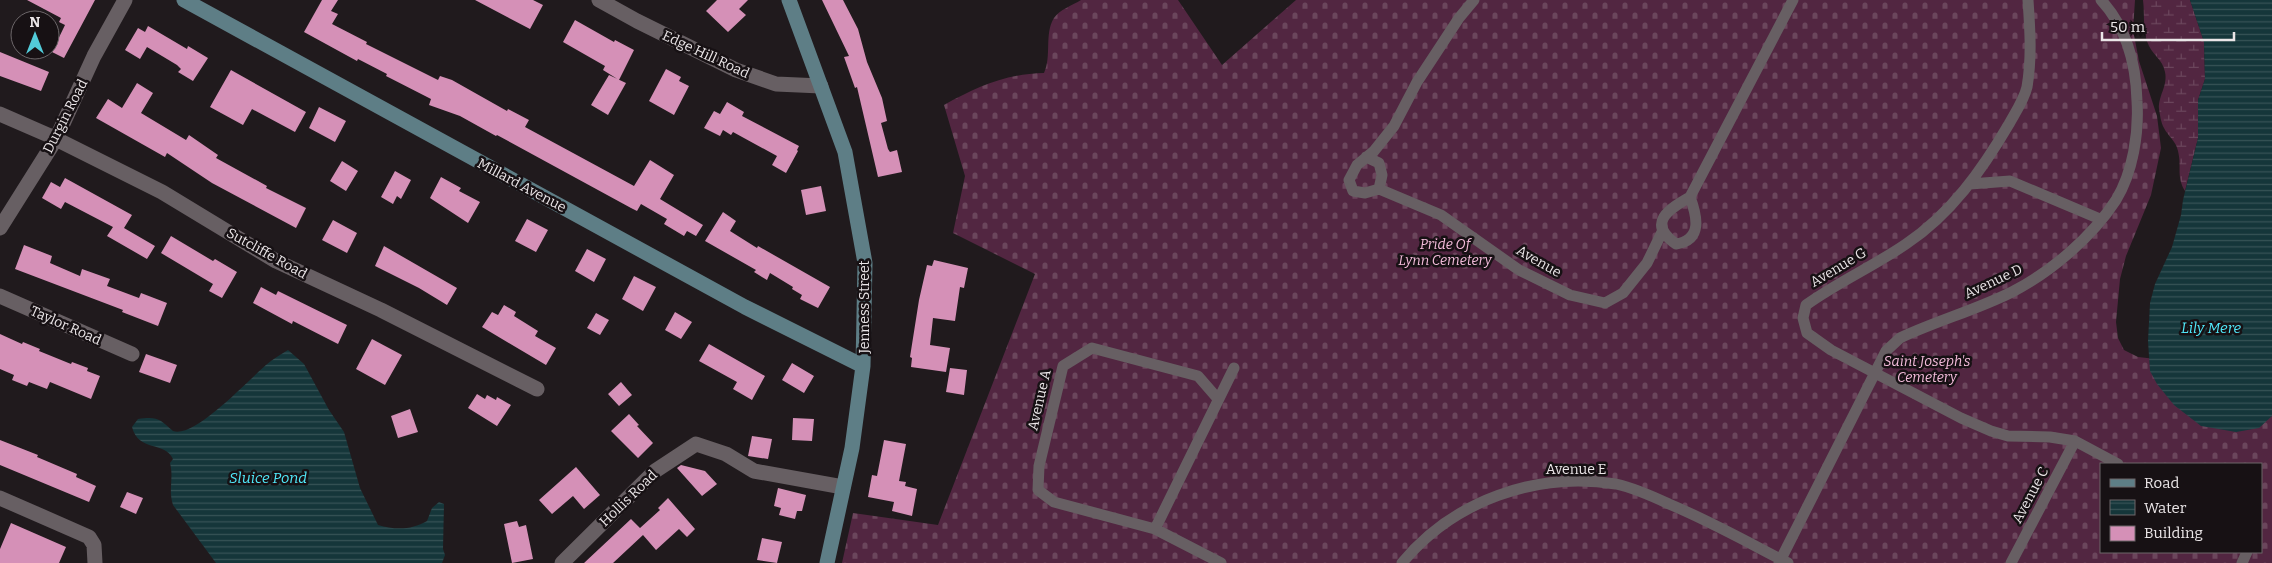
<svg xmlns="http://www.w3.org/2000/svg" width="2272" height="563" font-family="Bitter,serif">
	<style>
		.wetland { fill: url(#wetland-marsh) }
		.cemetery { fill: url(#cemetery-stones); fill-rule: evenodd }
		.water { fill: url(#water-rules) }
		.building { fill: #d590b7 }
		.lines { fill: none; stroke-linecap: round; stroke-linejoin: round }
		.lane { stroke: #675f63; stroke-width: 11 }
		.street { stroke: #675f63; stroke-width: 15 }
		.secondary { stroke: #5e7e86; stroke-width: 15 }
		.labels { text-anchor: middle; stroke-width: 5; stroke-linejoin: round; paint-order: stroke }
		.street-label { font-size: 14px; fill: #ebe6e8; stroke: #171114 }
		.park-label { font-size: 14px; font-style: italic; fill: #f4bcdb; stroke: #171114 }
		.water-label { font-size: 15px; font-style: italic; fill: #50e7f8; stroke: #171114 }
	</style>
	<defs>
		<pattern id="wetland-marsh" width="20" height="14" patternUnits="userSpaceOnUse" patternTransform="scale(1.25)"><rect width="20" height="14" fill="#522641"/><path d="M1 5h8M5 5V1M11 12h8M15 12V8" fill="none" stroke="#6b465c"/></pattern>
		<pattern id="cemetery-stones" width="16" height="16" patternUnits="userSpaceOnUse" patternTransform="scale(1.25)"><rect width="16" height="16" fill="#522641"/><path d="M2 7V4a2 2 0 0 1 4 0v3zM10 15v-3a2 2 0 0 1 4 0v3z" fill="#6b465c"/></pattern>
		<pattern id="water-rules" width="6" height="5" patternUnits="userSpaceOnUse" patternTransform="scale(1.25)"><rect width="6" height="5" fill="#15363a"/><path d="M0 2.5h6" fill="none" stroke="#375356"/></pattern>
	</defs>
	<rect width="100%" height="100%" fill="#201a1d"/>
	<path class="wetland" d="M2143,0h47l14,42 1,37 -7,21v38l-13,53c-9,-15 -3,-24 -7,-40 -2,-10 -10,-15 -14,-23 -3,-5 -4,-13 -5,-19 -1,-13 9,-23 6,-37 -3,-13 -11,-16 -16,-26 -7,-13 -4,-32 -6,-46z"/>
	<path class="cemetery" d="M1081,0h97l44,65 74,-65h839l-2,30 6,31 18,55 4,32 -10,47 -25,61 -6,23 -4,43 2,16 6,12 14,7 134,15v191h-1430l11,-50 85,12 97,-251 -82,-41 12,-57 -21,-71c33,-18 61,-31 100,-32 8,-17 0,-39 10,-55 5,-8 19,-13 27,-18zM2101,464h160v88h-160z"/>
	<path class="water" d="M2190,0h82v416l-13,12 -23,4 -35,-6 -27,-21 -17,-21 -7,-13 -2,-30 2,-38 5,-19 17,-37 9,-32 2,-15 15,-62v-38l7,-21 -1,-37z
		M288,350l16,14 25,46 15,22 16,56 18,37c17,5 34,5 49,-4l5,-13 7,-6 5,2 -1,45 2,6 -3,8h-226l-43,-58c-5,-15 1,-27 -3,-42l3,-4c-9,-19 -34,-6 -41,-32l6,-8c19,-3 22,0 35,12 23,8 79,-56 98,-70 5,-4 11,-7 17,-11z"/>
	<path class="building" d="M27,0h68l-31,58 -12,-6 13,-27 -6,-3 2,-4z
		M322,0h16l-7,11 7,3 -6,10 35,18 -1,2 72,36 2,-4 12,4 55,31 1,-2 21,11 -4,7 109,59 16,-26 24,15 -14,24 43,26 -7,11 -9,-5 -3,5 -20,-12 3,-5 -26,-15 -4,7 -6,-3 -134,-73 -1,1 -36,-20 -31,-11 2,-6 -45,-23 1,-2 -29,-15 -1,2 -53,-29z
		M475,0h58l10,5 -13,24z
		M717,0h31l-9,9 7,6 -18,17 -22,-21z
		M822,0h21l15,29 9,33 15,36 5,23 -6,2 7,26 2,3 7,-2 5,22 -24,5 -21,-90 -2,1 -11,-31 5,-1z
		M575,20l39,22 1,-2 19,10 -15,30 -16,-10 2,-4 -42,-24z
		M148,26l39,23 1,-3 20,12 -15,23 -15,-9 3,-3 -4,-4 -30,-18 -7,12 -15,-9 13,-22 7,4z
		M0,52l49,20 -8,19 -41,-15z
		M666,69l15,8 -2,4 10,5 -15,29 -25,-14z
		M231,70l75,42 -11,20 -43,-23 -9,16 -33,-18z
		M609,75l17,8 -18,32 -17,-10z
		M137,83l16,10 -12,20 45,27 3,-5 29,20 -2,3 51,28 -1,2 40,20 -10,20 -84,-45 -45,-30 -2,4 -69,-39 12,-19 14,9z
		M727,102l17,10 -2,4 57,30 -2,4 1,1 -12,22 -14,-8 5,-9 -44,-24 -2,3 -8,-5 -3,6 -16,-8 10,-17 6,3z
		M319,107l27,14 -11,21 -26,-14z
		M342,161l16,10 -12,20 -16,-10z
		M395,171l16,9 -10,19 -4,-3 -4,8 -12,-7z
		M441,177l20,11 -2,3 21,11 -12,21 -38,-25z
		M65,178l67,37 -8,13 31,18 -8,13 -40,-23 6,-9 -48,-25 -4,7 -19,-11 9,-16 9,5z
		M821,186l5,25 -20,4 -5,-25z
		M723,212l13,9 -6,10 27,17 1,-2 72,41 -12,21 -18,-9 2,-4 -10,-6 1,-2 -23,-14 -3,7 -13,-8 2,-2 -51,-29z
		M527,219l21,11 -12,22 -21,-11z
		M333,220l24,13 -10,20 -25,-13z
		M171,236l42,25 2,-2 22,13 -15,26 -13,-7 4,-7 -52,-31z
		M24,245l28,11 -2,7 30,13 2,-7 28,10 -3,7 32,12 2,-5 26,10 -9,23 -36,-14 1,-2 -108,-41z
		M384,246l73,42 -10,17 -28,-17 -44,-22z
		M587,249l19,10 -12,23 -19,-11z
		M934,260l34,8 -4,20 -4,-1 -5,34 -22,-3 -3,27 20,3 -4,24 -35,-5 1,-9 -2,-1 9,-57 8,-35 5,1z
		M634,276l22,11 -13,24 -21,-12z
		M261,287l15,8 2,-4 69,34 -9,19 -45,-23 -1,3 -39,-21z
		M504,305l12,7 -2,4 24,15 -3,5 21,12 -10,17 -64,-38 10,-15 6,3z
		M675,312l17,10 -11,17 -16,-9z
		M596,313l13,7 -9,15 -13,-7z
		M0,334l22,10 1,-2 17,7 -1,2 32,13 1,-2 16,6 -1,3 13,5 -9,23 -41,-17 -3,7 -18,-7 -2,4 -15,-6 2,-5 -14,-6z
		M372,339l30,16 -17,30 -29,-16z
		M709,344l56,32 -13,24 -19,-11 4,-7 -38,-21z
		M146,354l31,11 -7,18 -31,-11z
		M792,363l22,13 -10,17 -22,-13z
		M950,368l17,2 -3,25 -18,-3z
		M621,382l11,13 -13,11 -11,-12z
		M477,394l8,5 2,-4 9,5 1,-3 14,8 -14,21 -29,-18z
		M410,409l8,23 -20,6 -7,-22z
		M629,414l10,11 -2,1 16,17 -15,15 -27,-27z
		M793,418l21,1 -2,22 -20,-1z
		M752,436l20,3 -4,20 -20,-3z
		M0,440l38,15 -1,2 40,17 -1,3 20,9 -7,16 -89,-37z
		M884,440l22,4 -7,37 7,1 -1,4 12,3 -5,27 -20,-5 2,-9 -26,-5 4,-22 5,1z
		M681,465l24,6 12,13 -15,12 -25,-28z
		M576,467l24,28 -16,14 -11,-13 -21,18 -13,-14z
		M778,488l28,7 -4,16h-5l-2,8 -16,-4 2,-7 -7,-2z
		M127,492l16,6 -7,16 -16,-7z
		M668,498l27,31 -8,8 -8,-8 -23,21 -13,-15 -30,28h-29l47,-44 9,9 20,-18 -2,-2z
		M517,521l2,6 7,-2 7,34 -21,4 -8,-39z
		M11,523l55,24 -7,16h-59v-14z
		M762,538l20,4 -5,21 -20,-3z"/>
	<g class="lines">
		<path class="lane" d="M2028,0c2,29 4,58 -1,87 -3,13 -12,26 -18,37 -27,46 -58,90 -103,120 -32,22 -68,38 -100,61l-3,13 4,15 24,17 130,68 30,13 17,5 42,1 25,4 43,23
			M1366,157l13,6 3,12 -3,14 -14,4 -12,-2 -4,-11 8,-15 17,-14 20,-25 23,-44 42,-64 15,-18
			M1970,184l40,-3 90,38
			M1379,189l62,26 78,55 51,25 35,8 18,-10 24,-30 16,-33
			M1690,197c7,19 13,43 -14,47 -30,-21 -7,-35 14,-47l103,-197
			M1155,529l-101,-27 -16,-12 1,-24 24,-100 29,-18 106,28 20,23
			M1221,563l-66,-34 79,-161
			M1402,563c51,-62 134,-92 214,-79 18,4 36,12 53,20 41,17 80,39 119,59
			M1779,563l107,-212 14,-13c36,-17 76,-28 112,-46 39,-20 80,-55 104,-92 17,-28 23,-67 21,-99 -1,-37 -10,-73 -36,-101
			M2011,563l64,-122
			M2242,563l5,-11"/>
		<path class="street" d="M599,0l38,21 99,49 40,14 45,2
			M0,114l48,21 114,57 114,69 105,49 156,79
			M0,228l56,-89 38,-83 31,-56
			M0,296l132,58
			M0,498l89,39 5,8 1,18
			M562,563l93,-92 41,-27 30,10 28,17 89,16"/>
		<path class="secondary" d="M184,0l561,307 118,59
			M789,0l56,152 20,111 -2,103 -11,82 -25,115"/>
	</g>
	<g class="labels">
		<g class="street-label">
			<text transform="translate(706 54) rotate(25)" y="5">Edge Hill Road</text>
			<text transform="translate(65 116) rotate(-63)" y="5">Durgin Road</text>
			<text transform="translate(522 185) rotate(28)" y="5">Millard Avenue</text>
			<text transform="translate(267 253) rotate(29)" y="5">Sutcliffe Road</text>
			<text transform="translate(1539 261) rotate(30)" y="5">Avenue</text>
			<text transform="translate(1838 267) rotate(-31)" y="5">Avenue G</text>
			<text transform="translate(1993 281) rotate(-25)" y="5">Avenue D</text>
			<text transform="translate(864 307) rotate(-90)" y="5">Jenness Street</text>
			<text transform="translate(66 325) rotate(24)" y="5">Taylor Road</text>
			<text transform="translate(1039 400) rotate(-77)" y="5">Avenue A</text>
			<text x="1576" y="474">Avenue E</text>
			<text transform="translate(2030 495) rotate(-62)" y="5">Avenue C</text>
			<text transform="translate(628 498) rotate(-44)" y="5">Hollis Road</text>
		</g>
		<g class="park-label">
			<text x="1445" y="249">Pride Of<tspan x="1445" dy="16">Lynn Cemetery</tspan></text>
			<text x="1927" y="366">Saint Joseph's<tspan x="1927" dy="16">Cemetery</tspan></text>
		</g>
		<g class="water-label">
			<text x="2211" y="333">Lily Mere</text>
			<text x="268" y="483">Sluice Pond</text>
		</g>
	</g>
	<rect x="2100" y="463" width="162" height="90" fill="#171114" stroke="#6c6669"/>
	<rect x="2110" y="479" width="25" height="8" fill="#5e7e86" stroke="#6c6669"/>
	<text x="2144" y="488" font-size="15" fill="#ebe6e8">Road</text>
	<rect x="2110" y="500" width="25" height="15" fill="url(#water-rules)" stroke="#6c6669"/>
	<text x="2144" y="513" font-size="15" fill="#ebe6e8">Water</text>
	<rect x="2110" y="526" width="25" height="15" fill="#d590b7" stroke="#6c6669"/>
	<text x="2144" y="538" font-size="15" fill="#ebe6e8">Building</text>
	<g transform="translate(35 35)"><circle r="24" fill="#171114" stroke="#6c6669"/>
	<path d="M0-4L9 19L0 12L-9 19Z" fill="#52cbd9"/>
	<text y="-8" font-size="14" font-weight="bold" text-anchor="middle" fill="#ebe6e8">N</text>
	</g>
	<path d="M2102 32v8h132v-8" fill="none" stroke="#ebe6e8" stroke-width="2.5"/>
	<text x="2110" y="32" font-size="15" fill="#ebe6e8" stroke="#171114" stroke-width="4" paint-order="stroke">50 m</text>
</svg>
